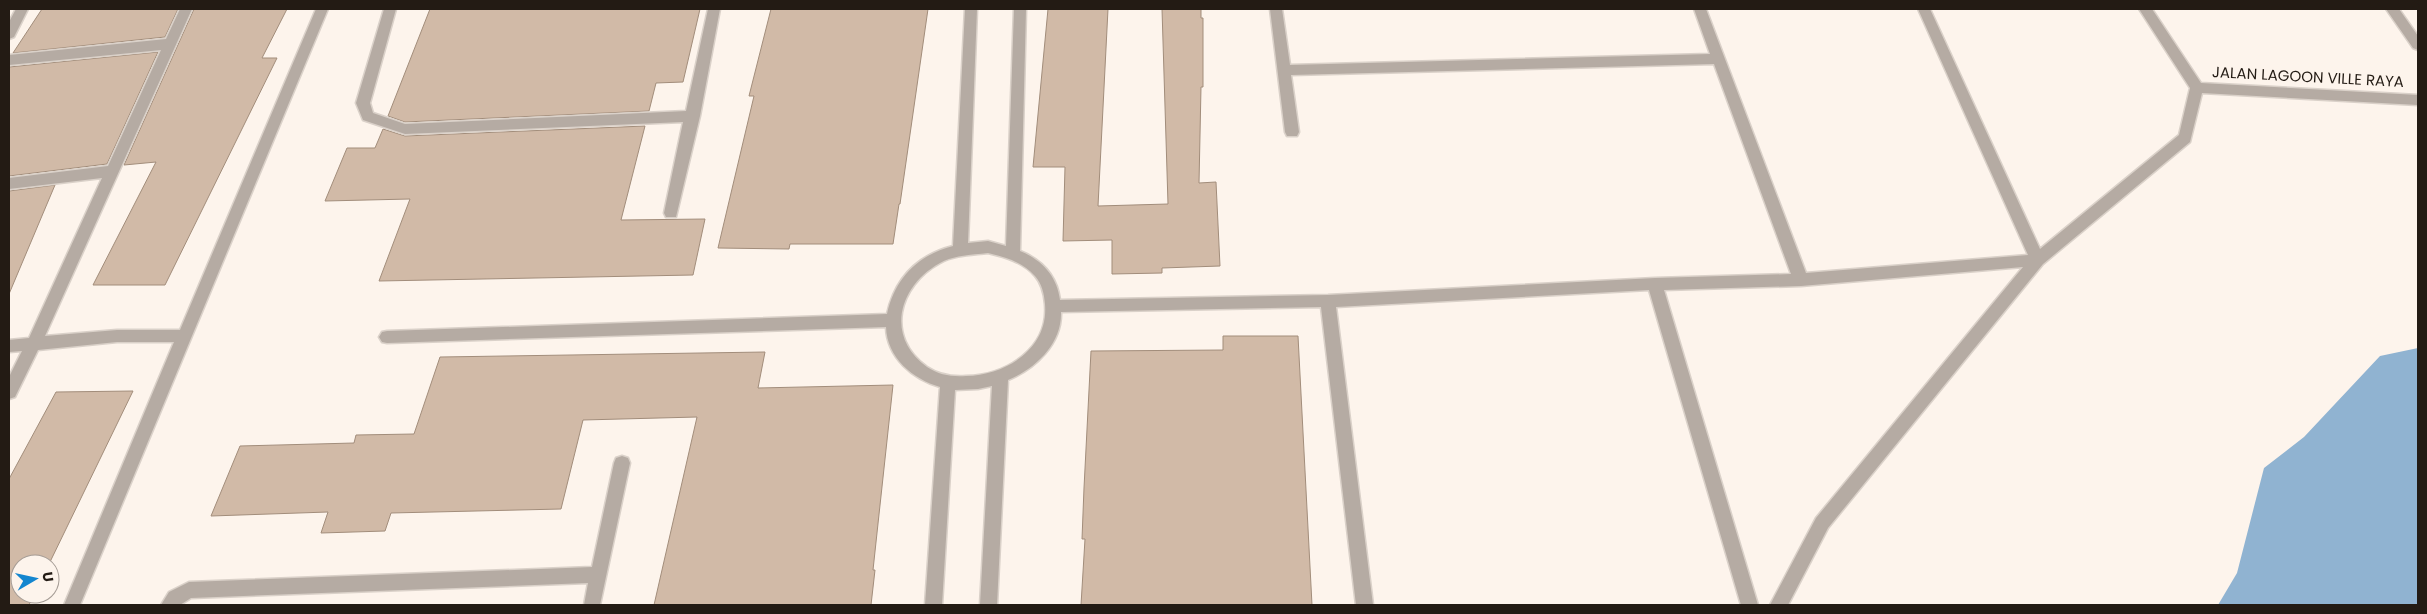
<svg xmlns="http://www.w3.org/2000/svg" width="2427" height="614" font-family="Poppins,sans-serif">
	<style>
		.water { fill: #90b3d1 }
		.building { fill: #d1baa7; stroke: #a28d7b }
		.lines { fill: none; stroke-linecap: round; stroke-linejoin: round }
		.street-casing { stroke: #dad1c9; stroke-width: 3 }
		.street { fill: #b5aba3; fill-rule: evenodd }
		.labels { text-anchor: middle; stroke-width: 4; stroke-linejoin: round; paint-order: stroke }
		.street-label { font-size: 15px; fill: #231b14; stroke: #fdf4ec }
	</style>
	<rect width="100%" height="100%" fill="#fdf4ec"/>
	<path class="water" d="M2418,348v257h-200l19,-32 27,-105 40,-31 76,-81z"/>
	<path class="building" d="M42,9h136l-13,28 -152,16z
		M194,9h93l-25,49h15l-112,227h-72l63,-123 -32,3z
		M430,9h270l-17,73 -27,1 -7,28 -244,11 -17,-6z
		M771,9h157l-28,195h-1l-6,40h-103l-1,5 -71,-1 36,-152h-5z
		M1048,9h60l-10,197 70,-2 -6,-195h39v9h2v69h-2l-2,96 17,-1 4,84 -58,2v5l-50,1v-34l-49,1 2,-74h-32z
		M158,52l-51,112 -98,12v-109z
		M645,126l-24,94 84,-1 -12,56 -314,6 31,-82 -85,2 22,-53h28l8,-19 22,7z
		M55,185l-46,109v-103z
		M1223,336h75l14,269h-231l4,-66h-3l2,-51 7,-137 132,-1z
		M765,352l-7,36 135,-3 -20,185h2l-4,35h-217l43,-188 -114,3 -22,89 -170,4 -6,18 -64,2 7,-21 -117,4 29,-70 114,-3 2,-8 58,-1 26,-77z
		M133,391l-84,173h-29v30h14l-5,11h-20v-126l47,-87z"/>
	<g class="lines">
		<defs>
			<path id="street" d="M16,9h12l-14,28 -5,2v-17z
				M180,9h12l-147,327 72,-6h63l136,-321h12l-248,596h-16l110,-263h-57l-79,8 -23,47 -6,2v-22l13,-26 -13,1v-12l20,-2 73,-160 -93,11v-11l99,-12 53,-116 -152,15v-10l157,-16z
				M384,9h12l-26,94 3,10 32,11 281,-13 22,-102h12l-20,107 -24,101h-10l-2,-4 19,-91 -278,12 -42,-14 -7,-17z
				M965,9h12l-9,234 20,-2 18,5 8,-237h12l-6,242c22,9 37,25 40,49l268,-5 327,-17 136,-4 -77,-210 -423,11 8,57 -2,4h-10l-2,-4 -15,-123h12l8,56 420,-11 -16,-45h12l100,264 222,-18 -110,-246h12l110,240 139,-114 11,-47 -51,-79h13l49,74 217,12v10l-216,-12 -12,49 -147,122 -215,264 -40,77h-18l46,-87 207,-251 -222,19 -137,4 94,315h-17l-92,-315 -313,17 37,298h-17l-35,-298 -260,5c1,32 -26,57 -53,68l-11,225h-17l12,-219 -14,3 -23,1 -13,215h-17l15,-218c-27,-8 -53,-29 -54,-60l-499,16 -5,-1 -3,-5 3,-5 5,-1 500,-17c8,-36 31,-59 66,-68zM988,253c17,4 35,9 47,23 7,8 9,17 10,28 4,44 -38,71 -79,72 -14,1 -27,-1 -39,-9 -42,-30 -29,-81 13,-104 14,-8 32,-8 48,-10z
				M2386,9h13l19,27v14l-5,-2z
				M622,456l6,2 2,5 -30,142h-16l4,-22 -397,15 -11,7h-19l8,-13 20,-10 403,-15 22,-104 2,-5z"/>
		</defs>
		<use href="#street" class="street-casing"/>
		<use href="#street" class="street"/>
	</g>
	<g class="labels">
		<g class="street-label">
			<text transform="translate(2308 77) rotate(3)" y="5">JALAN LAGOON VILLE RAYA</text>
		</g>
	</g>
	<rect width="2427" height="614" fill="none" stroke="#231b14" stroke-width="20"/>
	<g transform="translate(35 579) rotate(81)"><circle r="24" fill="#fdf4ec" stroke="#a69d96"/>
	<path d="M0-4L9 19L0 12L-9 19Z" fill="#1486cf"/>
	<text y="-8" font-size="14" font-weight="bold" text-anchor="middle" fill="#231b14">U</text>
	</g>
</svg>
